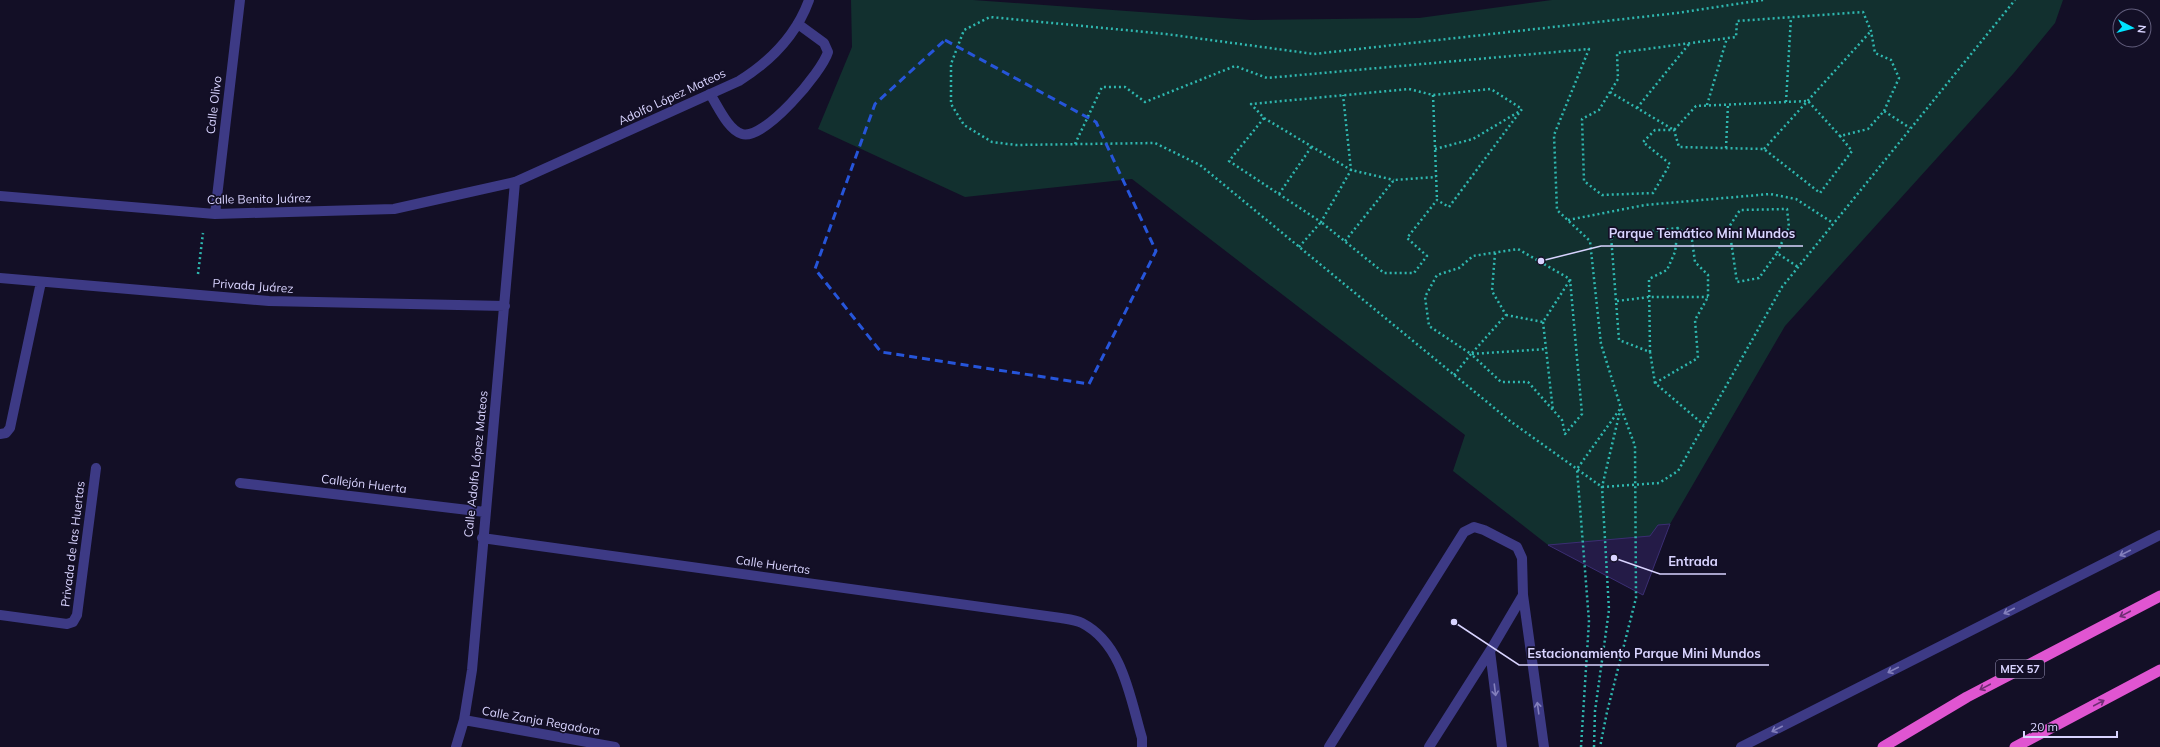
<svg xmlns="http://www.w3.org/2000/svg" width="2160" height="747" font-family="Mulish,sans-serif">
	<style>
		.green { fill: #12302f }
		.building { fill: #241b47; stroke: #3b2d73 }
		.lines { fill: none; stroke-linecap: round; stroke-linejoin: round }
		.path { stroke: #2fb8b0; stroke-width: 2.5; stroke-dasharray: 2 3; stroke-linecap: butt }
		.service { stroke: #3d3a85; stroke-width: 10 }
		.minor { stroke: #3d3a85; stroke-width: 10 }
		.trunk { stroke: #e055d1; stroke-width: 11 }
		.oneway { stroke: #837fbc }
		.oneway2 { stroke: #6f2e73 }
		.marked { fill: none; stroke: #2655da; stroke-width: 3; stroke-dasharray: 8 5; stroke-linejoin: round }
		.labels { text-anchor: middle; stroke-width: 3.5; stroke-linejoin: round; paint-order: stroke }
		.shield { fill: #130f26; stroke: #9e99be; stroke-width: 1 }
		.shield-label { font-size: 11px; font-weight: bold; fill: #d9d4ff }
		.street-label { font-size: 12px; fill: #d9d4ff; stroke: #130f26 }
		.leader { fill: none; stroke: #d9d4ff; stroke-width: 1.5 }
		.callout-dot { fill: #d9d4ff; stroke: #130f26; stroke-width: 1.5 }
		.callout-label { font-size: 13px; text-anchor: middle; font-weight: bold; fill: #d9d4ff; stroke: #130f26; stroke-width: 3.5; stroke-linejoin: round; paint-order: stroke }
	</style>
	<rect width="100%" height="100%" fill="#130f26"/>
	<path class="green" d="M851,0h122l278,20 168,-2 133,-18h511l-8,23 -42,51 -228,252 -115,198 -27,71 -95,-50 -95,-74 12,-36 -333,-256 -167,18 -147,-68 34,-82z"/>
	<path class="building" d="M1670,524l-27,71 -95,-50 102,-9 8,-11z"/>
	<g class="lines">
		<path class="path" d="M1763,0l-86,13 -363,41 -148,-20 -176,-17 -26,13 -13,34v40l13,21 28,17 24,3 139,-2 45,22 310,256 92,66 57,-4 19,-12 104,-184 233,-287
			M1610,92l64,38 22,-24 112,-5 32,35
			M1433,95l4,105
			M1786,102l5,-85
			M1707,105l20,-67
			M1637,108l52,-64
			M1884,111l15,-33 -8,-18 -16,-7 -4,-22 -8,-19 -126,9 -1,16 -119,16 1,26 -19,31 -17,9 2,62 18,14 51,-2 17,-29 -27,-22 12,-12h19l5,17 85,2 56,44 32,-42 -12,-15 28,-7 16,-18 26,17
			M1264,118l87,52 43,10
			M1075,144l27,-57h23l20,15 90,-36 32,12 322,-29 -35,86 3,75 33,31 11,103 20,64 14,38 1,152 -29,114 -7,35
			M1726,148l2,-44
			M1435,149l38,-10 47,-28
			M1764,149l107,-118
			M1279,194l33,-48
			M1568,220l77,-15 125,-11 26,5 37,24
			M1345,241l49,-61 42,-3
			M1299,247l22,-25 63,51h30l13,-17 -20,-18 30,-38 12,7 73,-98 -31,-20 -58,6 -24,-6 -158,15 13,14 -35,43 92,61 30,-52 -8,-75
			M1777,253l12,-26 -2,-18 -47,1 -11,17 8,55 22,-4 18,-25 21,14
			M198,274l5,-41
			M1617,301l32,-4h59
			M1506,315l37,7 27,-42
			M1543,322l10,89
			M1650,352l-1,-73 18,-9 8,-18 3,-24
			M1472,353l34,-38 -14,-24 3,-38
			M1454,375l17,-21 30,28h27l34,38 3,14 17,-20 -12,-135 -52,-30 -45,7 -14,12 -22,7 -12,22 4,29 42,28 76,-5
			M1655,383l43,-25 -3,-38 13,-23v-22l-13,-13 -3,-22 -14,-12 -67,8 8,104 31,12 5,31 49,42
			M1581,747l8,-126 -12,-152 43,-60
			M1594,747l1,-36 14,-101 -7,-123 18,-76"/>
		<path class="service" d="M710,94c8,12 18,36 32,40 22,7 80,-62 86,-82l-4,-9 -26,-19
			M1490,651l12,96
			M1329,747l135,-215 10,-5 10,3 33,17 5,11 1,37 21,152
			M1429,747l61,-96 33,-56"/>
		<path class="minor" d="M0,196l215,18 179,-5 121,-27 224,-101c32,-20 57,-45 70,-81
			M215,214l25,-214
			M0,278l269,23 236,5
			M0,434l6,-1 4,-5 31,-146
			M240,483l245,29
			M482,538l579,80c6,1 15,2 21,5 41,21 48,75 60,115v9
			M0,615l67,9 6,-2 4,-7 19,-147
			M464,720l151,27
			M456,747l8,-27 8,-50 43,-488
			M1741,747l419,-212"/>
		<path class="trunk" d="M1883,747l84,-50 193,-101
			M2015,747l145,-77"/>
	</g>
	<defs><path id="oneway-shaft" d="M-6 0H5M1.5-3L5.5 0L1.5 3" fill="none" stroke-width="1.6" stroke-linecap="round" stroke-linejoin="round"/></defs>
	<g class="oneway">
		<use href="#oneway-shaft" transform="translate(2125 553) rotate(153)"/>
		<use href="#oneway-shaft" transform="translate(2009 611) rotate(153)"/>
		<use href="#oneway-shaft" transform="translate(1893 670) rotate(153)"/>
		<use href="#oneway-shaft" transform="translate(1495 690) rotate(83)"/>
		<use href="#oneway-shaft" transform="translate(1538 708) rotate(-98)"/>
		<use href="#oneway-shaft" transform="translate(1777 729) rotate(153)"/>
	</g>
	<g class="oneway2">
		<use href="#oneway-shaft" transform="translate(2125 614) rotate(152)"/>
		<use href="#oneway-shaft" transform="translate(1985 687) rotate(152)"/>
		<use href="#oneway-shaft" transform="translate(2099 703) rotate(-28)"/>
	</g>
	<path class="marked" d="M945,40l151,82 60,129 -67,133 -208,-32 -66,-83 60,-165z"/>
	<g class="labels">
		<rect class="shield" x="1996" y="660" width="48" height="18" rx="3"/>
		<g class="shield-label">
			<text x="2020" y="673">MEX 57</text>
		</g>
		<g class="street-label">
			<text transform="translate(672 97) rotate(-25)" y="4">Adolfo López Mateos</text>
			<text transform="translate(214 105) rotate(-83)" y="4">Calle Olivo</text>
			<text transform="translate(259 199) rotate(-1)" y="4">Calle Benito Juárez</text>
			<text transform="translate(253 286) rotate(4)" y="4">Privada Juárez</text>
			<text transform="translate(476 464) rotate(-84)" y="4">Calle Adolfo López Mateos</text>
			<text transform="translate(364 484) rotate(7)" y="4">Callejón Huerta</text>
			<text transform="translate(73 544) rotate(-83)" y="4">Privada de las Huertas</text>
			<text transform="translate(773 565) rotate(8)" y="4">Calle Huertas</text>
			<text transform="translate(541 721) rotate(10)" y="4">Calle Zanja Regadora</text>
		</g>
	</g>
	<path class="leader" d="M1541 261L1601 246H1803M1614 558L1660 574H1726M1454 622L1519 665H1769"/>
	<g class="callout-dot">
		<circle cx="1541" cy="261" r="4"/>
		<circle cx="1614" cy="558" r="4"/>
		<circle cx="1454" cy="622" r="4"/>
	</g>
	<g class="callout-label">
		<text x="1702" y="238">Parque Temático Mini Mundos</text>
		<text x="1693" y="566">Entrada</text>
		<text x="1644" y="658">Estacionamiento Parque Mini Mundos</text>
	</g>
	<g transform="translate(2132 28) rotate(97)"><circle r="19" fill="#130f26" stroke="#625e7d"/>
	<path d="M0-3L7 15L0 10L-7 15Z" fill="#00e5ff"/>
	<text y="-6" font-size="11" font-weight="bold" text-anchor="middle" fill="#d9d4ff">N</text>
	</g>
	<path d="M2024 731v6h93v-6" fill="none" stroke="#d9d4ff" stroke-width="2"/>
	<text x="2030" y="731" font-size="12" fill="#d9d4ff" stroke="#130f26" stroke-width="3" paint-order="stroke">20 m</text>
</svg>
